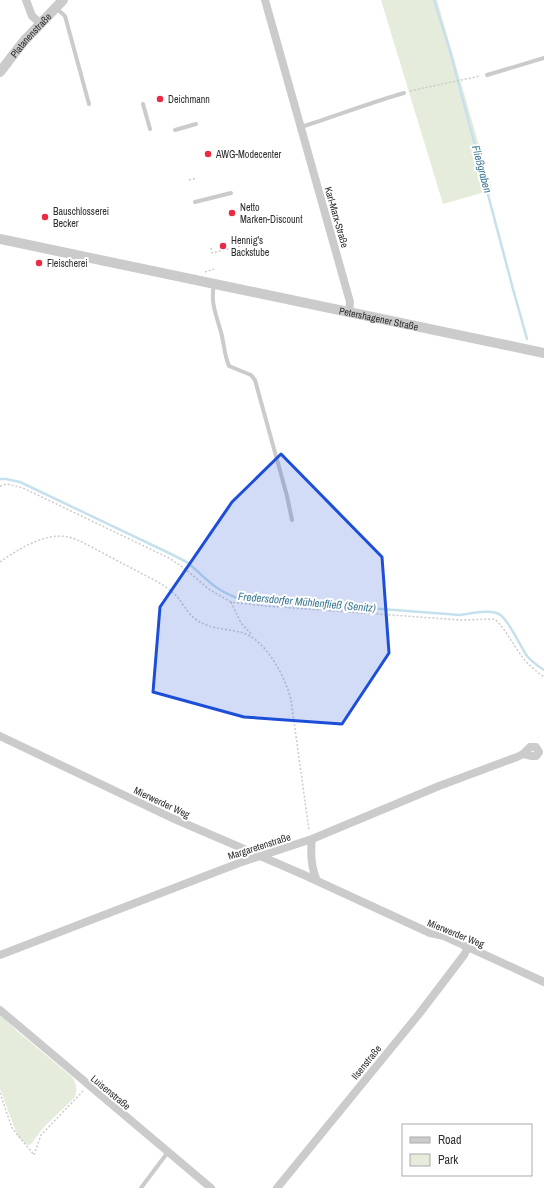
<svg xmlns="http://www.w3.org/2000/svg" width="544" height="1188" font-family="'Archivo Narrow',sans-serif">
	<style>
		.green { fill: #e5ecdb }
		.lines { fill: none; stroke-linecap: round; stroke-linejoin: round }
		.stream { stroke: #c6e0ed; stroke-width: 2.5 }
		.path { stroke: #cbcbcb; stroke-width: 1.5; stroke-dasharray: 2 2; stroke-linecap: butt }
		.service { stroke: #cbcbcb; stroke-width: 4 }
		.minor { stroke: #cbcbcb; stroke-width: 8 }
		.tertiary { stroke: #cbcbcb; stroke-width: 10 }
		.marked { fill: #1d4ed8; fill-opacity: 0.2; stroke: #1d4ed8; stroke-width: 3; stroke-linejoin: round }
		.poi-dot { fill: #eb2a44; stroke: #fff; stroke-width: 1.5 }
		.labels { text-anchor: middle; stroke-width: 4; stroke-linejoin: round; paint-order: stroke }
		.street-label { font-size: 10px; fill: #2e2e2e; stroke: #fff }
		.poi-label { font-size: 10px; fill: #2e2e2e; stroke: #fff; text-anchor: start }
		.water-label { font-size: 11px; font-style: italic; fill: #397693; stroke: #fff }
	</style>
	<rect width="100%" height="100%" fill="#fff"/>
	<path class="green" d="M381,0h56l55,190 -49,14z
		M0,1014l17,17 55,46c5,7 5,12 3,20l-32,31 -11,15 -3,2h-2l-9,-8 -18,-48z"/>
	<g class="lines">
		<path class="stream" d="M434,0l16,51 63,238 14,50
			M0,479h6l14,3 151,72c6,3 12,6 17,9 18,15 25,26 49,35l223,17c12,-2 25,-5 37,-2 10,3 23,33 30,43 5,6 11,10 17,14"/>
		<path class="path" d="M410,91l70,-15
			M189,180l8,-2
			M211,248l1,5 48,-12
			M205,272l9,-3
			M0,486l7,-2 16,4 146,70 15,10 26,22 21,12 34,4 196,14 34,-1c11,11 17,24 26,36 6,9 15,16 23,22
			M0,562c18,-13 46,-30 69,-25 4,1 8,3 11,4 19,10 38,20 57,30 11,6 24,12 34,20 10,7 14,20 23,27 14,12 33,10 49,15 23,7 43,45 48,67l18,130
			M231,602l10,21 11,12
			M0,1093l12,35 22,27 7,-20 42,-44"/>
		<path class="service" d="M56,8l9,8 24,88
			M487,75l57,-17
			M143,104l7,25
			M301,127c35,-11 68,-24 103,-34
			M175,130l21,-6
			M195,202l36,-9
			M214,284c-4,20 3,32 8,52 2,10 3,21 7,30l22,9 4,5 32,116 5,24
			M141,1188l27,-36"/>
		<path class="minor" d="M26,0l6,16 8,7
			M265,0l85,302 -1,11
			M0,736l172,82 130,56 128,59 14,3 100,46
			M312,839c-2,16 -1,28 5,42
			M0,955l239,-92 73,-24 127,-53 78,-29 6,-3 7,-7h6l3,5 -3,4h-4l-9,-2
			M0,1010l211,178
			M277,1188l142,-174 45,-59 4,-8"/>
		<g class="tertiary">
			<path id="s1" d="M0,72l24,-31 39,-41"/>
			<path id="s2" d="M0,239l544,114"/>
		</g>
	</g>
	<path class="marked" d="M281,454l101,103 7,96 -47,71 -98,-7 -91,-25 7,-85 72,-105z"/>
	<g class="poi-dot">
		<circle cx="160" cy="99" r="4"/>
		<circle cx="208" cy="154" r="4"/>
		<circle cx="232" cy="213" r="4"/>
		<circle cx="45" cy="217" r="4"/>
		<circle cx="223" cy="246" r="4"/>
		<circle cx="39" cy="263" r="4"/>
	</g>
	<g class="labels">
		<g class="street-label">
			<text dy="4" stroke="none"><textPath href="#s1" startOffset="48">Platanenstraße</textPath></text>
			<text transform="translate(337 217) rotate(74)" y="4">Karl-Marx-Straße</text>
			<text dy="4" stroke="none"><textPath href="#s2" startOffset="387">Petershagener Straße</textPath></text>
			<text transform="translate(162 802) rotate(25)" y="4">Mierwerder Weg</text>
			<text transform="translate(259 846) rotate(-18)" y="4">Margaretenstraße</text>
			<text transform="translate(456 933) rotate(22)" y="4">Mierwerder Weg</text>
			<text transform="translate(366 1062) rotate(-51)" y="4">Ilsenstraße</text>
			<text transform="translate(111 1092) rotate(40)" y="4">Luisenstraße</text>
		</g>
		<g class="poi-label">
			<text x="168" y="103">Deichmann</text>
			<text x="216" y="158">AWG-Modecenter</text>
			<text x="240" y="211">Netto<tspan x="240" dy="12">Marken-Discount</tspan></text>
			<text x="53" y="215">Bauschlosserei<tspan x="53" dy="12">Becker</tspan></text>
			<text x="231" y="244">Hennig's<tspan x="231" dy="12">Backstube</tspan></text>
			<text x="47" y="267">Fleischerei</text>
		</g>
		<g class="water-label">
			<text transform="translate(482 169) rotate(75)" y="4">Fließgraben</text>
			<text transform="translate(307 602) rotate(5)" y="4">Fredersdorfer Mühlenfließ (Senitz)</text>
		</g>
	</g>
	<rect x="402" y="1124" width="130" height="52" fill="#ffffff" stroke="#ababab"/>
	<rect x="410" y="1137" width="20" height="6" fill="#cbcbcb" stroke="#ababab"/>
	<text x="438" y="1144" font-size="12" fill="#2e2e2e">Road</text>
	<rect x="410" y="1154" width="20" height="12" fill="#e5ecdb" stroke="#ababab"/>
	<text x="438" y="1164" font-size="12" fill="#2e2e2e">Park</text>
</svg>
